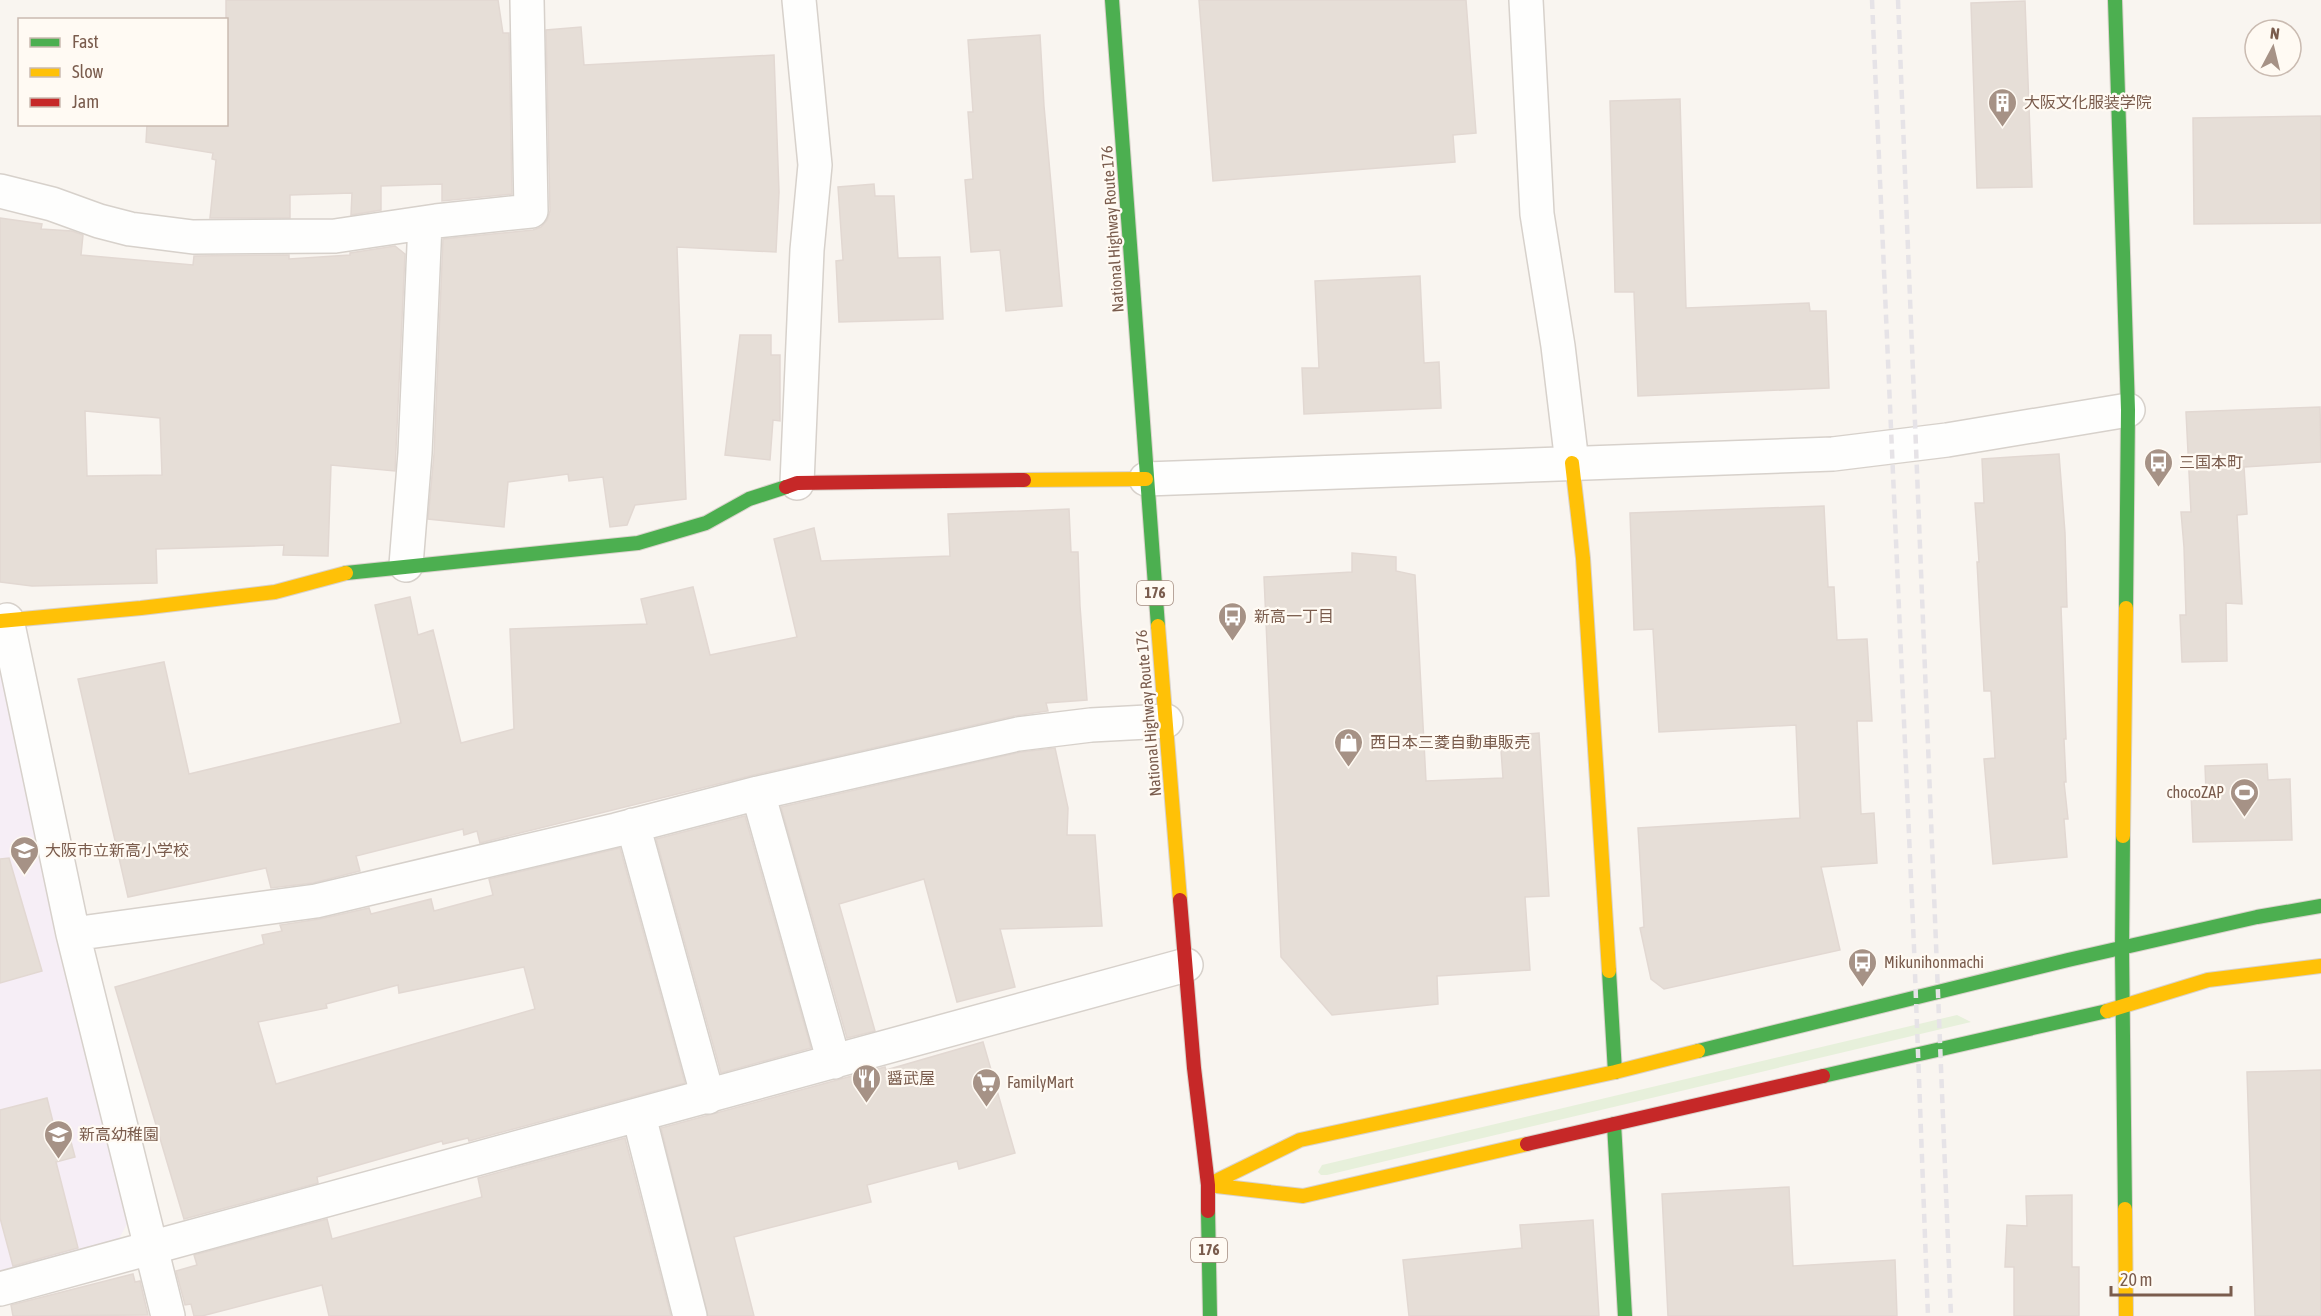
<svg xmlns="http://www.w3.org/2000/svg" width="2321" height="1316" font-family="'Asap Condensed','Noto Sans JP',sans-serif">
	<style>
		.education { fill: #f6eef6 }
		.green { fill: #e7f0db }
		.building { fill: #e6ded7; stroke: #e2d8d2; stroke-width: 1.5; fill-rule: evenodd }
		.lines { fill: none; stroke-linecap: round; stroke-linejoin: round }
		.street-casing { stroke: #d7d1cb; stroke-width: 36 }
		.fast-casing { stroke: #d9d2cb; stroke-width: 16 }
		.slow-casing { stroke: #d9d2cb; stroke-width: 16 }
		.jam-casing { stroke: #d9d2cb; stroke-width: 16 }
		.street { stroke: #fefefd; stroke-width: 33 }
		.fast { stroke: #4caf50; stroke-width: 14 }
		.slow { stroke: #ffc107; stroke-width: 14 }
		.jam { stroke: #c62828; stroke-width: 14 }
		.rail { stroke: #e6e3e7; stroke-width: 4.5; stroke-dasharray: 9 6; stroke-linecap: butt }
		.labels { text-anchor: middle; stroke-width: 4.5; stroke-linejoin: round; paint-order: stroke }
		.shield { fill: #fffaf3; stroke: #a28b7f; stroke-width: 1.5 }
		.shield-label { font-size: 15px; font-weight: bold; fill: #7a5c4d }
		.poi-label { font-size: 16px; fill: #7a5c4d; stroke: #fffaf3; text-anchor: start }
		.street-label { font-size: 16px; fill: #7a5c4d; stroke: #fffaf3 }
	</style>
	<rect width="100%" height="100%" fill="#f9f5f0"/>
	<path class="education" d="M0,673l95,405 36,139 -14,25 -117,32z"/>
	<path class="green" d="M1957,1015l14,7 -644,153h-6l-3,-3 4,-7z"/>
	<path class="building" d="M226,0h272l5,33h6l3,161 -70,7v-17l-61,2v24l-30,5 1,-22 -62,2v23h-80l6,-58 -4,-1 1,-6 -67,-11 1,-18h79z
		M1199,0h267l10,133 -23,2 2,27 -242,19z
		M2025,1l7,186 -55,1 -6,-185z
		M581,27l3,38 190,-10 5,137 -3,60 -99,-5 9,252 -51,6 -8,20 -17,2 -7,-50 -34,4 -1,-7 -60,8 -4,45 -76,-8 6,-65 9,-215 90,-9 8,-3 6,-7 3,-9 -4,-181z
		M1040,35l4,71 18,200 -56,5 -6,-61 -29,2 -6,-72 8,-1 -5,-67h5l-5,-72z
		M1680,99l6,209 123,-5 1,8h16l3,77 -191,8 -4,-104h-19l-5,-191z
		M2321,116v107l-127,1 -1,-106z
		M874,184l1,12h19l4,62 42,-1 3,62 -104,3 -3,-61 7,-1 -5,-73z
		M0,218l42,6 -1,5 31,2 11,4 -2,20 112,10 1,-9 95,-1v4l61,-4v-2l45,-7 10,8 -10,217 -64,-6 -3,91 -45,-1 1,-10 -128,4 1,34 -125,3 -32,-4zM85,411l75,7 2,57 -75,1z
		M1420,276l4,87 15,-1 2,46 -137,6 -2,-46h17l-4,-87z
		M740,335h31v20h9v66l-7,-1 -3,40 -45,-5z
		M2320,407l1,55 -77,5 3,47 -10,1 5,89 -16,-1 1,58 -45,1 -2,-47h6l-2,-68 -3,-35h10l-5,-100z
		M2059,454l6,79 2,74h-6l5,132h-2l2,43h-2l4,37h-4l3,38 -74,7 -9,-105 11,-1 -4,-67h-7l-7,-129h2l-4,-59h9l-2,-44z
		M1824,506l4,81h6l3,53 30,-1 5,82h-15l4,93 13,-1 3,50 -56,4 19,83 -176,39 -13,-10 -11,-51 4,-1 -6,-99 162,-10 -4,-93 -137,7 -6,-103 -19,1 -4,-117z
		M1069,509l2,43h7l2,54 7,94 -41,3 2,8 -34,5 -260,59 -274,68 -3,-12 -13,4 -1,-6 -107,27 4,15 -47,12 -42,5 -5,-20 -138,29 -50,-218 86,-17 25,112 212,-51 -26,-118 35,-8 8,38 15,-5 28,113 53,-14 -4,-100 137,-5 -6,-25 52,-12 17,68 87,-18 -23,-98 40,-11 7,33 129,-5 -2,-42z
		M1352,553l44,4v14l19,4 11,206 77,-3 -3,-42 39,-3 10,163 -24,1 5,73 -93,6 1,28 -106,11 -51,-58 -17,-380 88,-5z
		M1055,748l13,60 -1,27h28l7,91 -102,3 15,58 -58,15 -33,-123 -85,25 36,127 -28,7 -66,-231 240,-55z
		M2267,764l1,16 22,-1 2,61 -99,2 -2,-51h15l-1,-25z
		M745,816l66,232 -90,25 -65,-234z
		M620,848l65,235 -216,58 -1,-3 -25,6 -1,-3 -125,36 1,6 -134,36 -69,-232 149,-43 -2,-9 20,-4 -2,-6 40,-6 49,-11 2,6 60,-15 3,12 59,-16 -4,-16zM524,967l11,42 -259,75 -18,-62 69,-14 -1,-4 72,-19 1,8z
		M9,858l33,113 -42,12v-124z
		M983,1042l32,111 -56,16 -2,-8 -90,24 4,17 -137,35 20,79h-46l-47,-188 224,-61 1,3z
		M2321,1070v246h-66l-8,-244z
		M47,1098l7,28 12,-3 9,34 -19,5 22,86 -65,18 -13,-48v-108z
		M625,1138l46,178h-342l-7,-31 -120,31h-8l-3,-12 -6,1 -9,-34 21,-6 -3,-10 133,-36 5,20 150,-42 -4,-19z
		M1789,1187l4,79 102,-6 2,56h-229l-6,-122z
		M2072,1195v72h7v49h-65v-49h-9l2,-42 20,1 -1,-30z
		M1593,1220l6,96h-190l-6,-56 119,-12 -2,-23z
		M133,1274l2,8 5,-1 8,34 -135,1 -2,-11z"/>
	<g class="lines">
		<defs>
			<path id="street" d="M1526,0l11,214 21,132 14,117
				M0,191l52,13 47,17 31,8 63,8 142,-1 101,-15 95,-10 -4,-211
				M1146,479l687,-25 114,-14 181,-30
				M797,483l10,-233 8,-85 -16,-165
				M406,565l9,-112 10,-230
				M7,620l66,314 95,382
				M758,793l76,269
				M633,825l75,272
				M73,934l243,-33 300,-71 142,-37 260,-59 73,-9 75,-4
				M639,1116l51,200
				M0,1289l1186,-324"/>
			<path id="fast" d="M1112,0l46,626
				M2115,0l13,410 -2,198
				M346,573l292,-30 68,-20 43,-24 37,-12
				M2123,836l-1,114 3,259
				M1609,971l6,101
				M1698,1051l370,-91 189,-43 64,-11
				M1823,1076l284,-65
				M1614,1124l11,192
				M1208,1211l2,105"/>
			<path id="slow" d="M1572,463l11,95 26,413
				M1024,480l122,-1
				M0,621l141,-13 134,-16 71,-19
				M1158,626l22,274
				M2123,836l3,-228
				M2107,1011l101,-31 113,-14
				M1208,1185l92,-45 315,-68 83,-21
				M1208,1185l95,11 224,-52
				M2125,1209l1,107"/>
			<path id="jam" d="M786,487l11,-4 227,-3
				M1180,900l14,168 14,117v26
				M1527,1144l296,-68"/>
		</defs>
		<use href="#street" class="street-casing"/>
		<use href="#fast" class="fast-casing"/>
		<use href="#slow" class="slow-casing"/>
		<use href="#jam" class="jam-casing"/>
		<use href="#street" class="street"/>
		<use href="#fast" class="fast"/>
		<use href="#slow" class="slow"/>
		<use href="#jam" class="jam"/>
		<path class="rail" d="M1872,0l42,947 14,369
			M1898,0l53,1316"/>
	</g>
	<defs>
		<symbol id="building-pin" viewBox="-11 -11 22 30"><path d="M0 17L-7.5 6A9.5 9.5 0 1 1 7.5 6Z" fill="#a69286" stroke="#fffaf3"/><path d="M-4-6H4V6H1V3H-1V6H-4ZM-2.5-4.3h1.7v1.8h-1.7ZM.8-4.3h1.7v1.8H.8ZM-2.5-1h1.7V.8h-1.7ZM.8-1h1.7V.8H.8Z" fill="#fff"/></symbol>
		<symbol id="bus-pin" viewBox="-11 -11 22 30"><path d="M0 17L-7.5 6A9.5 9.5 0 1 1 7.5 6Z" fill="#a69286" stroke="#fffaf3"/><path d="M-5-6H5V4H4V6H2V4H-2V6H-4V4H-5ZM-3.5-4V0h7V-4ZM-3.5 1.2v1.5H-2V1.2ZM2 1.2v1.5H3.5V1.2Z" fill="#fff"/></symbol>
		<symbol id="shop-pin" viewBox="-11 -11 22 30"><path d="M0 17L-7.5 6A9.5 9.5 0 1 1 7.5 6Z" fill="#a69286" stroke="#fffaf3"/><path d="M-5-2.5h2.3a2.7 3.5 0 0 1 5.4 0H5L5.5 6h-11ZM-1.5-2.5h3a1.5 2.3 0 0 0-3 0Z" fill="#fff"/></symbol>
		<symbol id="stadium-pin" viewBox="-11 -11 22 30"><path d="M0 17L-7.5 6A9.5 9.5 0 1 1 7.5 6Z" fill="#a69286" stroke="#fffaf3"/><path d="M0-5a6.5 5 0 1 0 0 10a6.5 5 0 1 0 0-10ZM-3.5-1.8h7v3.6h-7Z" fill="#fff"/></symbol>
		<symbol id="school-pin" viewBox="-11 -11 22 30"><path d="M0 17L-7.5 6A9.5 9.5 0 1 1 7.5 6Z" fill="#a69286" stroke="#fffaf3"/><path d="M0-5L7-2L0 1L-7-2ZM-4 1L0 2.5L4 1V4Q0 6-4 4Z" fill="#fff"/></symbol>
		<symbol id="restaurant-pin" viewBox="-11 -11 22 30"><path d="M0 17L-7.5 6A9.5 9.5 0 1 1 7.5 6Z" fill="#a69286" stroke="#fffaf3"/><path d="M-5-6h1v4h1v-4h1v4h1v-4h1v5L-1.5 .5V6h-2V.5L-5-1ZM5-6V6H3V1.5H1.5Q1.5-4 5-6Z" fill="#fff"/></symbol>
		<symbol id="supermarket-pin" viewBox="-11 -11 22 30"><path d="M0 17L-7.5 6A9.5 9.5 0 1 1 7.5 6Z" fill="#a69286" stroke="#fffaf3"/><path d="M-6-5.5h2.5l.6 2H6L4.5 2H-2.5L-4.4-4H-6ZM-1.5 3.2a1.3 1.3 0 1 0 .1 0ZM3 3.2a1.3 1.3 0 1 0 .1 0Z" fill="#fff"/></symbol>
	</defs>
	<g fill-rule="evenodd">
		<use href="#building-pin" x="1986" y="86" width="33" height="45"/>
		<use href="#bus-pin" x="2142" y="446" width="33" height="45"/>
		<use href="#bus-pin" x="1216" y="600" width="33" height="45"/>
		<use href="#shop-pin" x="1332" y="726" width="33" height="45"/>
		<use href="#stadium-pin" x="2228" y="776" width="33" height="45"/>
		<use href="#school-pin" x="8" y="834" width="33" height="45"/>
		<use href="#bus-pin" x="1846" y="946" width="33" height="45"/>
		<use href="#restaurant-pin" x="850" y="1062" width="33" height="45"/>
		<use href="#supermarket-pin" x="970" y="1066" width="33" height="45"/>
		<use href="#school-pin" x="42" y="1118" width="33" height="45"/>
	</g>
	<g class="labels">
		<g class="shield">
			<rect x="1137" y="581" width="36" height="24" rx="4.5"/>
			<rect x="1191" y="1238" width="36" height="24" rx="4.5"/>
		</g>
		<g class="shield-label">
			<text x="1155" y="598">176</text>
			<text x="1209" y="1255">176</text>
		</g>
		<g class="poi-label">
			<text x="2024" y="108">大阪文化服装学院</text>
			<text x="2179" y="468">三国本町</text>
			<text x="1254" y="622">新高一丁目</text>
			<text x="1370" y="748">西日本三菱自動車販売</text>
			<text x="2224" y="798" text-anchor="end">chocoZAP</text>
			<text x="45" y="856">大阪市立新高小学校</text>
			<text x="1884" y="968">Mikunihonmachi</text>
			<text x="887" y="1084">醤武屋</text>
			<text x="1007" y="1088">FamilyMart</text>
			<text x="79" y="1140">新高幼稚園</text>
		</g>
		<g class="street-label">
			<text transform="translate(1112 229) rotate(-94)" y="6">National Highway Route 176</text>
			<text transform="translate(1148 713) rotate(-95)" y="6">National Highway Route 176</text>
		</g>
	</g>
	<rect x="18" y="18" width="210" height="108" fill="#fffaf3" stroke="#cabbb1" stroke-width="1.5"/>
	<rect x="30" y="38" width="30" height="9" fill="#4caf50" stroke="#cabbb1" stroke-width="1.5"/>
	<text x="72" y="48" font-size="18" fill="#7a5c4d">Fast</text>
	<rect x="30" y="68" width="30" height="9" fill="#ffc107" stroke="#cabbb1" stroke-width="1.5"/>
	<text x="72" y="78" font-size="18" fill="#7a5c4d">Slow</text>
	<rect x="30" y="98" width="30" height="9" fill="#c62828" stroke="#cabbb1" stroke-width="1.5"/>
	<text x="72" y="108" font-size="18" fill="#7a5c4d">Jam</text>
	<g transform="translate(2273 48) rotate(7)"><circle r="28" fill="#fffaf3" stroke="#cabbb1" stroke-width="1.5"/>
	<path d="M0-4.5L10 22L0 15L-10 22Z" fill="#a69286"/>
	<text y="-9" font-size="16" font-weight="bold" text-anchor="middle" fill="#7a5c4d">N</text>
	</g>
	<path d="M2111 1286v9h120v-9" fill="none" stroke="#7a5c4d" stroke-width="3"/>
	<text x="2120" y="1286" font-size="18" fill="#7a5c4d" stroke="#fffaf3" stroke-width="4.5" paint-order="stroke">20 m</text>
</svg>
